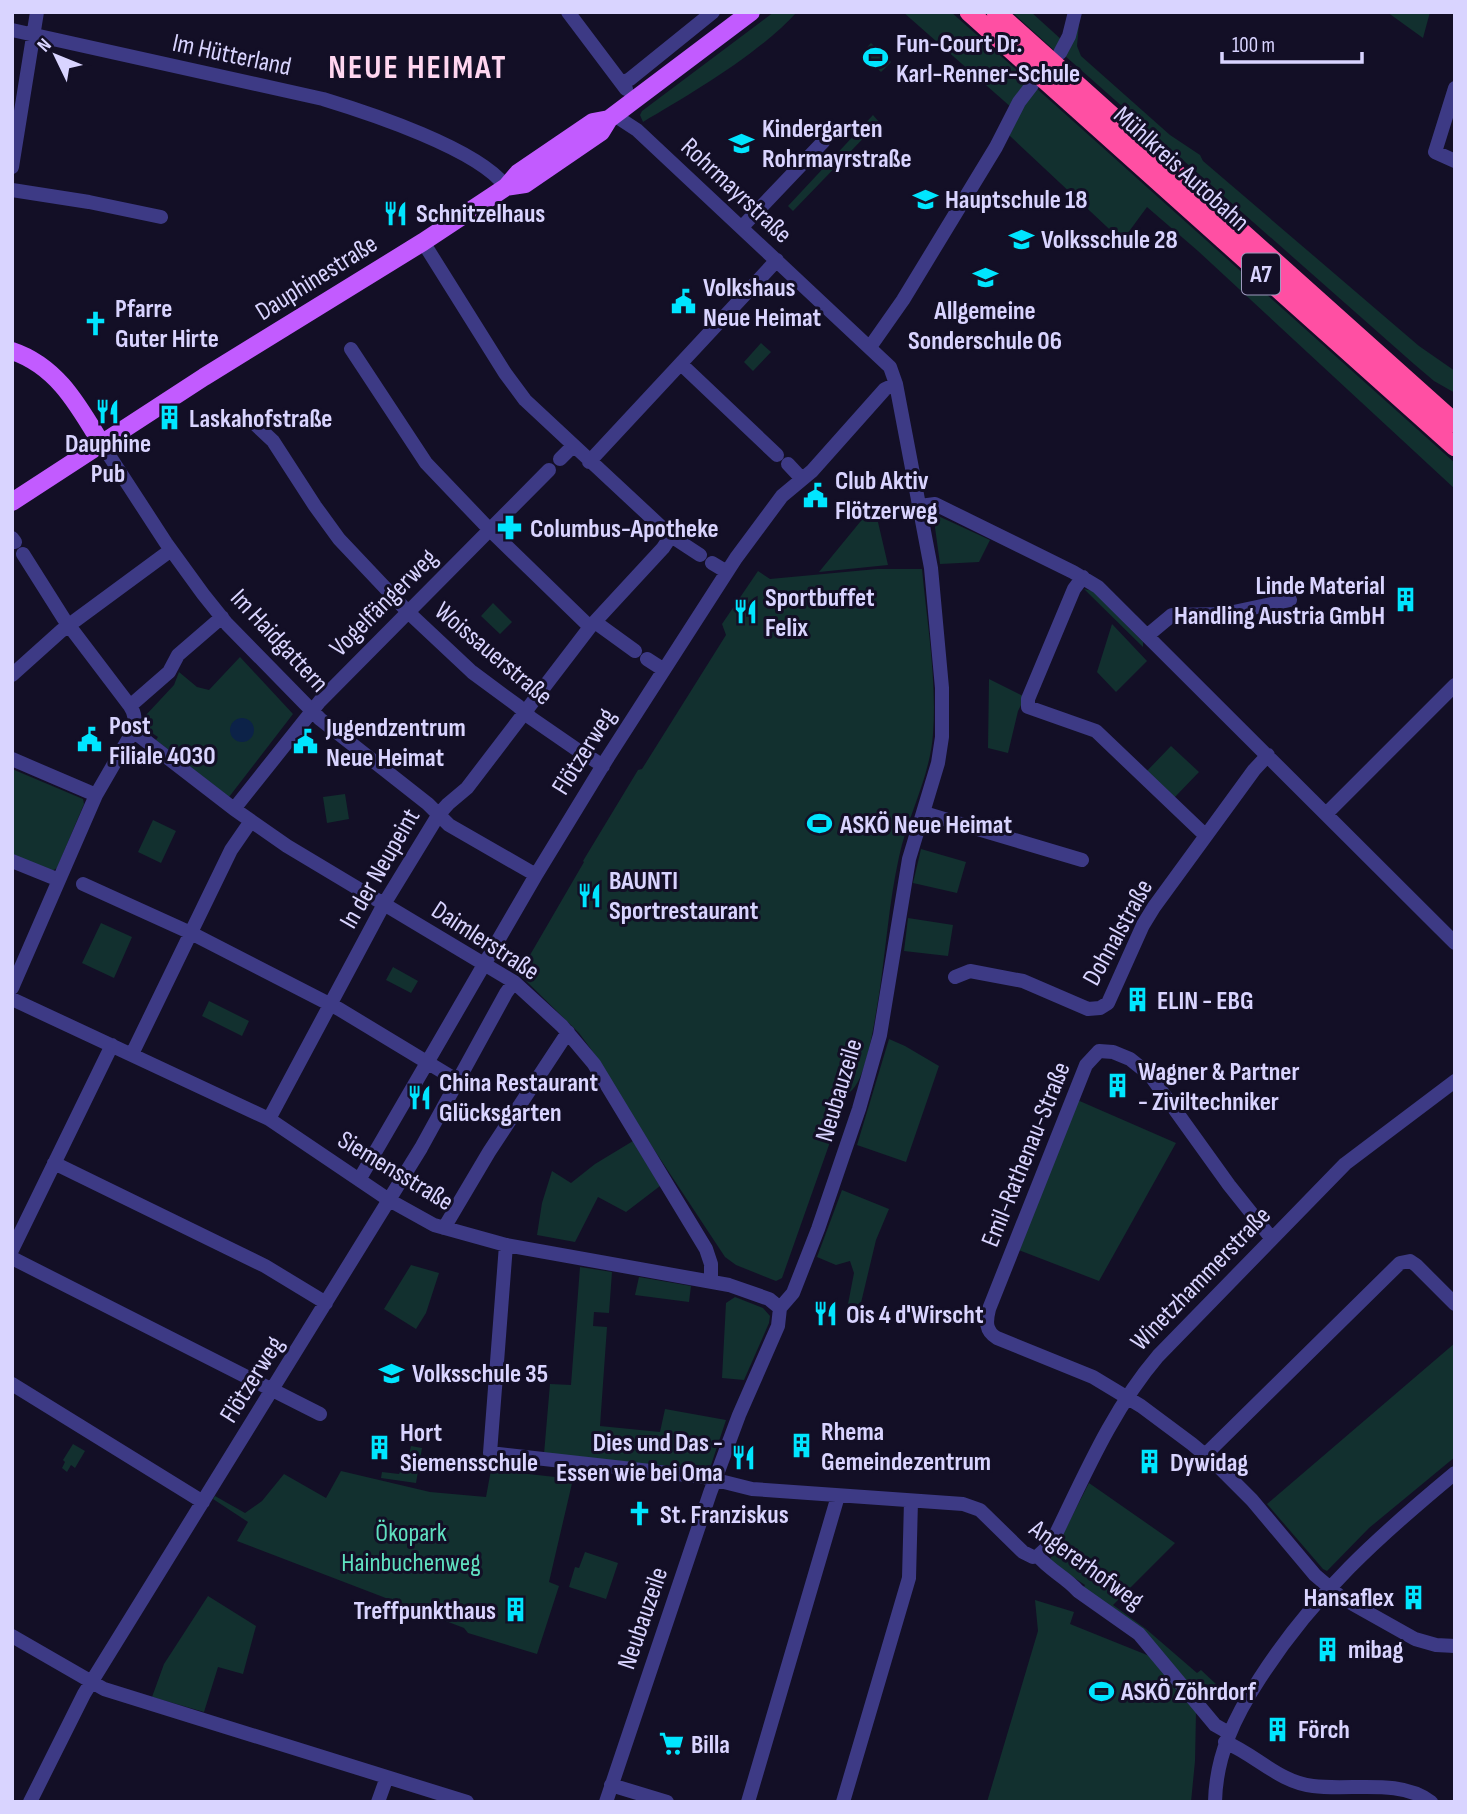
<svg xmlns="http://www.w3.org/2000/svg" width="1467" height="1814" font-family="'Sofia Sans Condensed',sans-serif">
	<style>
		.green { fill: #12302f }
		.water { fill: #0c2248 }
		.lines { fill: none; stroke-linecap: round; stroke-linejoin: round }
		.minor { stroke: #3d3a85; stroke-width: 14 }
		.major { stroke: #c25bff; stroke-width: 18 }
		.highway { stroke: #ff4fa3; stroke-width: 19 }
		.labels { text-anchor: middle; stroke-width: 6; stroke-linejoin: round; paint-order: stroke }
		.shield { fill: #130f26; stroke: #9e99be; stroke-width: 2 }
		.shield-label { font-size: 24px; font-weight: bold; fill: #d9d4ff }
		.poi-label { font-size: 26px; font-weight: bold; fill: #d9d4ff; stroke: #130f26; text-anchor: start }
		.street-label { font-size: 26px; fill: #d9d4ff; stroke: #130f26 }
		.park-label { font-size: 26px; fill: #5fe0c0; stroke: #130f26 }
		.district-label { font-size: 33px; font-weight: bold; letter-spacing: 2px; fill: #ffd6f0; stroke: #130f26 }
	</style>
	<rect width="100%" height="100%" fill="#130f26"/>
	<path class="green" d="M774,12h23c-37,41 -106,82 -154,110l-3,-7 2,-4z
		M903,12h48l79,70 -18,26z
		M1012,12h19l32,29 -7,11z
		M1387,12h43l-7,26z
		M1079,23l-2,23 4,10 89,79 30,20 3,6 216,185 36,25v22l-21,-12 -20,-17 -350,-309z
		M871,43l20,19 -10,10 -20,-18z
		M1035,87l420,376v26l-257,-238 -51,-44 -25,34 -112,-105 -1,-8z
		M873,115l6,7 -86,89 -5,-5z
		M761,343l10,9 -18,19 -9,-9z
		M874,505l14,60 -69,7z
		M936,515l54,25 -11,22 -39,2 -6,-44z
		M877,569h45c5,54 15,110 11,165 -3,43 -25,81 -34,123 -10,45 -13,92 -20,138 -4,21 -12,90 -32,99l-65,184 -6,3 -40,-16 -11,-8 -74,-112 -58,-93 -14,-19 -60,-59 65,-112 -1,-1 55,-91 4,-1 84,-134 -4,-11 36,-53 12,8z
		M1084,589l9,2 50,51v5z
		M493,603l19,19 -12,12 -19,-18z
		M1112,624l35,37 -31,31 -19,-20z
		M240,657l53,57 -64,83 -73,-57 2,-3c-9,-6 -16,-10 -12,-22l28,-30 5,-13 18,15 12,3z
		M989,679l36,18 -7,14 -10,42 -20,-5z
		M1171,746l28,26 -25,26 -28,-26z
		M12,769l71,30 1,5 -27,64 -5,3 -40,-16z
		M345,794l4,25 -22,4 -4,-26z
		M153,820l23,11 -15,32 -23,-11z
		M921,849l45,13 -9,31 -44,-10z
		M908,918l45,7 -5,31 -44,-5z
		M101,923l31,14 -18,41 -32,-15z
		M393,967l25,14 -7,12 -25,-13z
		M209,1001l40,20 -7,15 -40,-20z
		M889,1039l16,7 34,20 -33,96 -49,-17z
		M1075,1099l101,44 -77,138 -83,-32z
		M633,1141l27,45 -34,26 -28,-15 -23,45 -38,-7 5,-32 10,-32 19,12 24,-19z
		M842,1190l47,19 -13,31 -16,67 -12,-3 6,-31 -4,-12 -14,4 -19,-8z
		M411,1265l28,8 -13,40 -10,16 -32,-20z
		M580,1267l32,5 -3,41 -15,-1 -1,14 14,1 -7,99 60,6 5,-23 61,11 -16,48 -3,4 -163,-18 6,-70 21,1z
		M639,1277l52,9 -2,16 -54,-7z
		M735,1297l28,11 7,8 -1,7 -25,57 -22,-2 4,-75z
		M1455,1343v114l-86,71 -42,43 -4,-2 -56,-65z
		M73,1444l12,7 -10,17 -4,-3 -4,7 -5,-4 3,-6 -2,-2z
		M411,1446l11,2 -6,35 -35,-5 1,-6 17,2 5,-10h3z
		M491,1470l82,9 -24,103 10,4 -22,68 -69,-21 -4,-5 -227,-87 11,-19 -35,-23 2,-3 30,17 17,-12 22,-27 42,24 15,-27 89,21 56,5z
		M1089,1483l86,60 -62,62 33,24 51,44 4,-3 16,15 -13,15 -3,1 -118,-112 2,-4 -36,-24z
		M585,1552l33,11 -12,36 -37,-12 6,-20 4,1z
		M208,1596l48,30 -13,48 -25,-7 -14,45 -52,-15 12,-33z
		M1035,1600l39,12 -4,12 82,33 44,55 -1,49 -4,41h-204l51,-171z"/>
	<path class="water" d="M230 730a12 12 0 1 1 24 0a12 12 0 1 1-24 0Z"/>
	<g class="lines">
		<path class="minor" d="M568,12l58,77
			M12,30l311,69c46,14 156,50 183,88
			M1060,53l9,-17 6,-24
			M622,83l8,-4 83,-67
			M1455,88l-20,64 20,9
			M12,167l25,-155
			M12,190l77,12 72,15
			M742,227l81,-85
			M423,242l82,131 20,27 146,136 29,19
			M870,347l33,-47 93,-153 23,-45 13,-17
			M351,349l75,114 64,67 100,97
			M681,364l96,91
			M256,425l17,16 42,65 24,33 69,73 64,60 46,34 13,12 45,31
			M101,443l65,100 37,51 24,30 93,95 108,85 21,21 87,50
			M560,459l13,-13
			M589,462l188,-202
			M788,464l14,15
			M920,506l15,-2 138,68 25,15 357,356
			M12,538l3,4
			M712,563l15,9
			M1083,577l-9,12 -46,110v8l68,24 110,105
			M595,622l40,29
			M1148,635l24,-20 52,-1 66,-14
			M647,659l17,11
			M12,675l49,-44 110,-81
			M130,706l39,-34 9,-17 44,-38
			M133,731l101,78 53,37 227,136 48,44 32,38 112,185 5,15v17
			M588,756l15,10
			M12,759l84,36
			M234,809l86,-108 229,-231
			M924,813l158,47
			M1326,814l129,-129
			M12,861l47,19
			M83,884l108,49 148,76 119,72
			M955,977l15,-6 53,10 65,28 12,-1 8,-5 35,-78 11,-18 100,-137 14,-15
			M12,988l84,-193 37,-64c2,-11 3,-16 -3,-25l-66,-87 -41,-65
			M12,999l257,120 120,81 45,25 72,20 223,40 40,14 11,9
			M132,1054l99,-204 20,-29
			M269,1119l115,-215 55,-90 9,-10 19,-16 123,-161 73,-79 8,-12
			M54,1163l211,103 61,37
			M359,1180l177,-305 72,-118 128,-199 46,-62 30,-25 73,-82 11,-5
			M444,1228l45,-76 79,-120
			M1272,1239l-43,-54 -79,-110 -20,-16 -17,-7 -14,-1 -13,14 -97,244c-3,12 -4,22 8,29l96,39 48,29 51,38 25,21 35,35 63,75 27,23 73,41 21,6 19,1
			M506,1245l-16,208 214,24 48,12 211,15 17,6 43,42 10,5 5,-1c11,14 28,21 40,35l61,43 76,91 14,8
			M12,1250l100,-205
			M12,1258l308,156
			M12,1384l191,118
			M1205,1455l195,-192 10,-2 6,4 39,39
			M1038,1556l13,-12c32,-65 60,-133 107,-188l187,-192 110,-83
			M12,1636l92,53 363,113
			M1225,1742c31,13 54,40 88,44 38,5 86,-8 118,16
			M611,1785l56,17
			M30,1802l54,-108 337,-546 85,-155 8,-11
			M378,1802l9,-25
			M606,1802l104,-309 29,-78 39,-89 2,-18 13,-15 25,-64 41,-120 21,-74 29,-176 29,-96 4,-26v-49l-11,-120 -35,-184 -6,-17 -253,-237 -23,-15
			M748,1802l90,-306
			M843,1802l66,-224 2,-77
			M1215,1802c1,-47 20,-86 45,-124 54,-84 119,-142 195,-205"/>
		<path class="major" d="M506,187l19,-3 76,-52 8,-13 142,-107
			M12,351c45,15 66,54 89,92
			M12,502l192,-125 219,-135 83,-55 12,-14 75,-51 16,-3"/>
		<path class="highway" d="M969,12l486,435
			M996,12l459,411"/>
	</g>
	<defs>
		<symbol id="stadium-bare" viewBox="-9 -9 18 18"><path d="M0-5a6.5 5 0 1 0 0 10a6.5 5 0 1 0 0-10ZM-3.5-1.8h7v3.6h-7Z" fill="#00e5ff" stroke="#130f26" stroke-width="2.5" paint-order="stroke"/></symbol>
		<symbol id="school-bare" viewBox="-9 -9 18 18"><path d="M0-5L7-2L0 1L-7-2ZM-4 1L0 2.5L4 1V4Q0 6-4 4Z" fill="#00e5ff" stroke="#130f26" stroke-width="2.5" paint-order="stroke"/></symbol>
		<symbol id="restaurant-bare" viewBox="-9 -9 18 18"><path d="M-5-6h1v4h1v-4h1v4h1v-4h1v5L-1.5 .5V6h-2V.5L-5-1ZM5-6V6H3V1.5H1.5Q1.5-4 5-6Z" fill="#00e5ff" stroke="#130f26" stroke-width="2.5" paint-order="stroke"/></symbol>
		<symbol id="civic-bare" viewBox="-9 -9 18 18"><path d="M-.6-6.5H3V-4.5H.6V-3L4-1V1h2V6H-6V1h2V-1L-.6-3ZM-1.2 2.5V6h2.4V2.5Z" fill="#00e5ff" stroke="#130f26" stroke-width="2.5" paint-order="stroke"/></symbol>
		<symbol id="church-bare" viewBox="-9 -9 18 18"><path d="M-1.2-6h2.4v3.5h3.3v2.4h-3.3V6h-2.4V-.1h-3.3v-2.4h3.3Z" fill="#00e5ff" stroke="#130f26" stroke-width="2.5" paint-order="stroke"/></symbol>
		<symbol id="building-bare" viewBox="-9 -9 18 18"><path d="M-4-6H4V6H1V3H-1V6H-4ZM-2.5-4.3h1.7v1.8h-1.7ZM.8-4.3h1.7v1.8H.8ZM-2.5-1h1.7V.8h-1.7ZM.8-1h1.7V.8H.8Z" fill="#00e5ff" stroke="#130f26" stroke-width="2.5" paint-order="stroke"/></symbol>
		<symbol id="pharmacy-bare" viewBox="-9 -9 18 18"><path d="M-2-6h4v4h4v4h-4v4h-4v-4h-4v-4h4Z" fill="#00e5ff" stroke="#130f26" stroke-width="2.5" paint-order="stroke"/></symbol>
		<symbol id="supermarket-bare" viewBox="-9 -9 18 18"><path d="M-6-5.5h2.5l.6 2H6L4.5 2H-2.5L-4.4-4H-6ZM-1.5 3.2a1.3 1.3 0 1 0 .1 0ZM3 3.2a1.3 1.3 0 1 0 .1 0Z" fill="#00e5ff" stroke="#130f26" stroke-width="2.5" paint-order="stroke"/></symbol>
	</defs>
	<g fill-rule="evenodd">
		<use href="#stadium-bare" x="858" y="40" width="35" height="35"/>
		<use href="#school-bare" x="724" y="126" width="35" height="35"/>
		<use href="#school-bare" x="908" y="182" width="35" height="35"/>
		<use href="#restaurant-bare" x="378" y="196" width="35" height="35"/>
		<use href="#school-bare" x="1004" y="222" width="35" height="35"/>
		<use href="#school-bare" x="968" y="260" width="35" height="35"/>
		<use href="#civic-bare" x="666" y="284" width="35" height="35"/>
		<use href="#church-bare" x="78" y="306" width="35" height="35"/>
		<use href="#restaurant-bare" x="90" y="394" width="35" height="35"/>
		<use href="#building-bare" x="152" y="400" width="35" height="35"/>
		<use href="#civic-bare" x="798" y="478" width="35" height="35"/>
		<use href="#pharmacy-bare" x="492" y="510" width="35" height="35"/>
		<use href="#building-bare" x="1388" y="582" width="35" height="35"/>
		<use href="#restaurant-bare" x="728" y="594" width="35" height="35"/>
		<use href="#civic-bare" x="72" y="722" width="35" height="35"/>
		<use href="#civic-bare" x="288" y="724" width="35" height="35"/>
		<use href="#stadium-bare" x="802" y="806" width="35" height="35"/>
		<use href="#restaurant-bare" x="572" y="878" width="35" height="35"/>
		<use href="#building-bare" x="1120" y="982" width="35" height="35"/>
		<use href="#building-bare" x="1100" y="1068" width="35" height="35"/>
		<use href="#restaurant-bare" x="402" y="1080" width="35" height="35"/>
		<use href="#restaurant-bare" x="808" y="1296" width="35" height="35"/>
		<use href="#school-bare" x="374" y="1356" width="35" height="35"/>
		<use href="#building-bare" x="784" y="1428" width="35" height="35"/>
		<use href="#building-bare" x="362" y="1430" width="35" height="35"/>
		<use href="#restaurant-bare" x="726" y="1440" width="35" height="35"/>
		<use href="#building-bare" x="1132" y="1444" width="35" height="35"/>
		<use href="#church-bare" x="622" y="1496" width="35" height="35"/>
		<use href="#building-bare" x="1396" y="1580" width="35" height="35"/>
		<use href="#building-bare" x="498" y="1592" width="35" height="35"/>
		<use href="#building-bare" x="1310" y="1632" width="35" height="35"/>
		<use href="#stadium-bare" x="1084" y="1674" width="35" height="35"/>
		<use href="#building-bare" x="1260" y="1712" width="35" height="35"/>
		<use href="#supermarket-bare" x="654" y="1726" width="35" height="35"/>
	</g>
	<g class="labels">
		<rect class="shield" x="1242" y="253.5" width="38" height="41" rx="5"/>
		<g class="shield-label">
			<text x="1261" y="282">A7</text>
		</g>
		<g class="poi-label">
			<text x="896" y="52">Fun-Court Dr.<tspan x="896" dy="30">Karl-Renner-Schule</tspan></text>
			<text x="762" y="137">Kindergarten<tspan x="762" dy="30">Rohrmayrstraße</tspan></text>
			<text x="945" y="208">Hauptschule 18</text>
			<text x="416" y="222">Schnitzelhaus</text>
			<text x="1041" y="248">Volksschule 28</text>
			<text x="703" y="296">Volkshaus<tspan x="703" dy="30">Neue Heimat</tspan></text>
			<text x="115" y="317">Pfarre<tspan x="115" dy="30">Guter Hirte</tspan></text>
			<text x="985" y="319" text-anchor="middle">Allgemeine<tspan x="985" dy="30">Sonderschule 06</tspan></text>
			<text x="189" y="427">Laskahofstraße</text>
			<text x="108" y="452" text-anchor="middle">Dauphine<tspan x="108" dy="30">Pub</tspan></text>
			<text x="835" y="489">Club Aktiv<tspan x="835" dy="30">Flötzerweg</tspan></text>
			<text x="530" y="537">Columbus-Apotheke</text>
			<text x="1385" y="594" text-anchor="end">Linde Material<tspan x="1385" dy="30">Handling Austria GmbH</tspan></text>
			<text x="765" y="606">Sportbuffet<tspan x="765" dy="30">Felix</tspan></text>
			<text x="109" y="734">Post<tspan x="109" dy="30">Filiale 4030</tspan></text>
			<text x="326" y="736">Jugendzentrum<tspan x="326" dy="30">Neue Heimat</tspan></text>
			<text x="840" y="833">ASKÖ Neue Heimat</text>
			<text x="609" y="889">BAUNTI<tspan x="609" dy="30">Sportrestaurant</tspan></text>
			<text x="1157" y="1009">ELIN - EBG</text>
			<text x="1138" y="1080">Wagner &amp; Partner<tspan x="1138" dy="30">- Ziviltechniker</tspan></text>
			<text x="439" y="1091">China Restaurant<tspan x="439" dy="30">Glücksgarten</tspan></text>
			<text x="846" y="1323">Ois 4 d'Wirscht</text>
			<text x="412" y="1382">Volksschule 35</text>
			<text x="821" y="1440">Rhema<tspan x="821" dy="30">Gemeindezentrum</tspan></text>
			<text x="400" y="1441">Hort<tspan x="400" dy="30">Siemensschule</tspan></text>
			<text x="723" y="1451" text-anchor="end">Dies und Das -<tspan x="723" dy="30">Essen wie bei Oma</tspan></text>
			<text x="1170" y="1471">Dywidag</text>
			<text x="660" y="1523">St. Franziskus</text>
			<text x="1394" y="1606" text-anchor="end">Hansaflex</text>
			<text x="496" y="1619" text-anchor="end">Treffpunkthaus</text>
			<text x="1348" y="1658">mibag</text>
			<text x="1121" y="1700">ASKÖ Zöhrdorf</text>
			<text x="1298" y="1738">Förch</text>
			<text x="691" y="1753">Billa</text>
		</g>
		<g class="street-label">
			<text transform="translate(232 54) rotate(12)" y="9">Im Hütterland</text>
			<text transform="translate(1182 168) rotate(42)" y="9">Mühlkreis Autobahn</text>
			<text transform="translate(737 190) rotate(43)" y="9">Rohrmayrstraße</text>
			<text transform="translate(316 277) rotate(-32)" y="9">Dauphinestraße</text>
			<text transform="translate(383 602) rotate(-45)" y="9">Vogelfängerweg</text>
			<text transform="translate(280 640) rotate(47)" y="9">Im Haidgattern</text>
			<text transform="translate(494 653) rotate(40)" y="9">Woissauerstraße</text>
			<text transform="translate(583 751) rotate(-58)" y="9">Flötzerweg</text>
			<text transform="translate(379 868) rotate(-60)" y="9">In der Neupeint</text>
			<text transform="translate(1117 932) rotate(-61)" y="9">Dohnalstraße</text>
			<text transform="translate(486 940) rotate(33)" y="9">Daimlerstraße</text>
			<text transform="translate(838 1090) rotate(-73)" y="9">Neubauzeile</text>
			<text transform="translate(1025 1154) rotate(-68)" y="9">Emil-Rathenau-Straße</text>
			<text transform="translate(396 1170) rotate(31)" y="9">Siemensstraße</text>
			<text transform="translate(1200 1278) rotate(-46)" y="9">Winetzhammerstraße</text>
			<text transform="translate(251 1379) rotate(-58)" y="9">Flötzerweg</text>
			<text transform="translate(1087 1564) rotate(36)" y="9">Angererhofweg</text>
			<text transform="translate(642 1618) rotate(-71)" y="9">Neubauzeile</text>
		</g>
		<g class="park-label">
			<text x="411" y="1541">Ökopark<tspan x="411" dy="30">Hainbuchenweg</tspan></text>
		</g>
		<g class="district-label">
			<text x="418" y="78">NEUE HEIMAT</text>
		</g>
	</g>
	<rect width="1467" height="1814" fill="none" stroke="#d9d4ff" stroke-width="28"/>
	<g transform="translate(56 56) rotate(313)" stroke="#130f26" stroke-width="5" paint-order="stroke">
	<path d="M0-5L12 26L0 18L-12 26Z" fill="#d9d4ff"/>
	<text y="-10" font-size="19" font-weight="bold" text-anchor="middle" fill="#d9d4ff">N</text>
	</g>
	<path d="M1222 52v10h140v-10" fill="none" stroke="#d9d4ff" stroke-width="3.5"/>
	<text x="1232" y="52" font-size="21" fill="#d9d4ff" stroke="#130f26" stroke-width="5" paint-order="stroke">100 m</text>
</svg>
